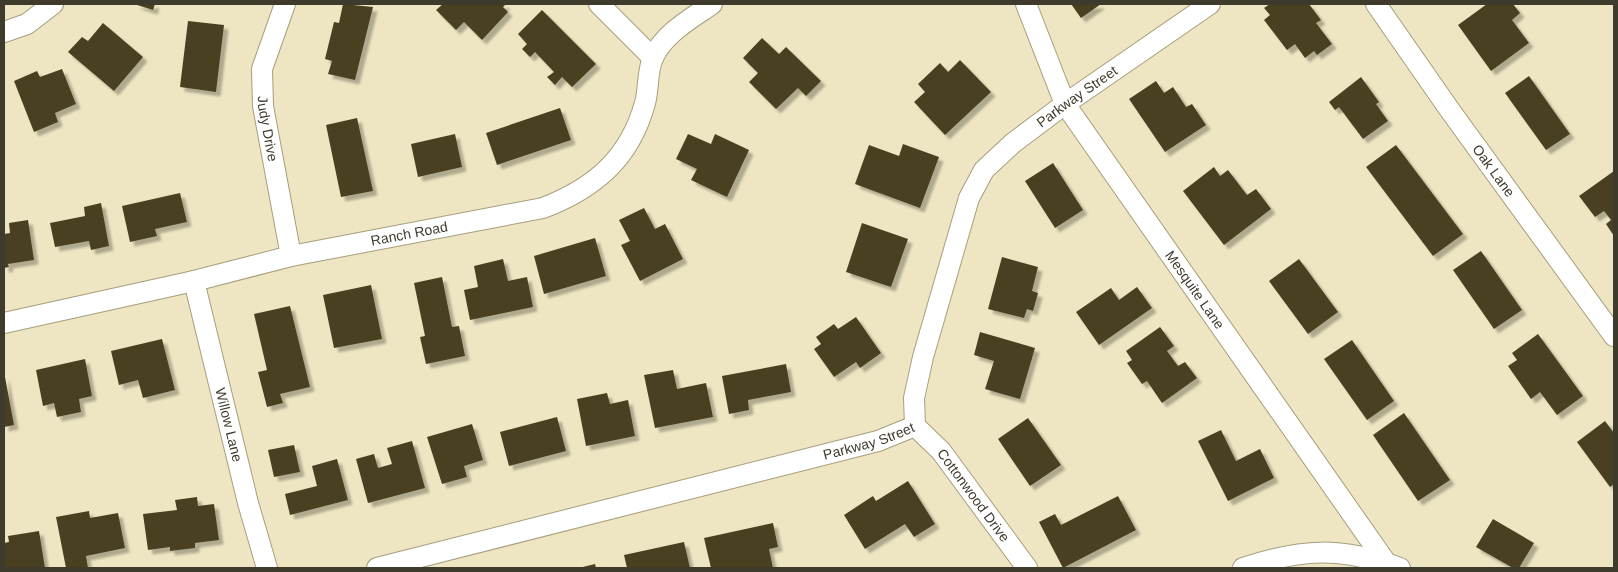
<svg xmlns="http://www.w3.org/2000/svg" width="1618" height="572" font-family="Helvetica,sans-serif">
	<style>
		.building { fill: #484122; filter: url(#shadow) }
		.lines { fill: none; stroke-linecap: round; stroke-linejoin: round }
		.minor-casing { stroke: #a69e7c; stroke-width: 22 }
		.minor { stroke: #fff; stroke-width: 20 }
		.labels { text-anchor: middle; stroke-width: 5; stroke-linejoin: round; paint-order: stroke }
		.street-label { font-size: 14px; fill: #3e3a2c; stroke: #eee6c2 }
	</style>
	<defs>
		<filter id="shadow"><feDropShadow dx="4.5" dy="4.5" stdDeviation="1" flood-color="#0004"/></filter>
	</defs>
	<rect width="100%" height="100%" fill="#eee6c2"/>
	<path class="building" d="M134,4h21l-2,6z
		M343,4l30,3 -18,73 -27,-6 4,-13 -7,-2 9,-37 5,1z
		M443,4h63l-3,3 5,5 -26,28 -18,-18 -8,8 -20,-20z
		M1071,4h30l-20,14z
		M1270,4h39l12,16 -5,3 16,21 -15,11 -3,-4 -9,7 -10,-14 -8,6 -23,-30 6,-5 -6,-7z
		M1487,4h26l7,9 -8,7 17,23 -38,28 -33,-46z
		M542,10l54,54 -24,23 -10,-10 -7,8 -8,-8 7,-5 -19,-20 -5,5 -8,-8 5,-5 -9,-10z
		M188,21l36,4 -8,67 -36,-5z
		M103,23l40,34 -29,34 -46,-39 14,-15 6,4z
		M762,38l17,16 7,-7 35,34 -15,15 -8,-8 -22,21 -27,-27 9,-9 -15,-15z
		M960,60l31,32 -46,43 -31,-33 11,-10 -7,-8 22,-21 8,9z
		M62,69l14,35 -21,9 3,9 -24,10 -20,-51 23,-10 3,6z
		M1529,76l41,58 -24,16 -41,-57z
		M1361,77l18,25 -3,2 12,17 -25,18 -24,-32 -4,3 -6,-8z
		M1156,81l8,12 9,-6 13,20 6,-3 14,21 -41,27 -36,-53z
		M560,108l11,32 -74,25 -11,-32z
		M357,118l16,73 -32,6 -15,-72z
		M455,134l7,33 -44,10 -7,-33z
		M688,134l23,10 4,-10 34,16 -22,47 -36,-17 6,-11 -21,-10z
		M903,144l36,13 -19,51 -65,-24 14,-39 30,11z
		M1396,145l67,89 -30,22 -67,-89z
		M1053,163l30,47 -28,18 -30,-47z
		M1214,167l6,9 8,-6 19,25 9,-6 15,20 -47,36 -41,-54z
		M1614,171v65l-8,-12 5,-4 -7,-9 -9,6 -16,-21z
		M180,193l7,29 -32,7 2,7 -27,6 -8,-36z
		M101,203l8,43 -18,4 -2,-9 -34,6 -5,-24 35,-7 -1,-9z
		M644,208l11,21 10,-5 18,35 -43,22 -19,-36 9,-4 -11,-21z
		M28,220l6,40 -26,4 1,3 -5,1v-34l6,-1 -1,-10z
		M862,223l46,16 -17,48 -45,-15z
		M595,238l11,38 -62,18 -10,-38z
		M1481,251l41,59 -28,19 -41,-59z
		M1002,257l36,10 -6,24 6,2 -5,18 -6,-2 -3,9 -36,-9z
		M503,259l5,22 19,-4 6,30 -63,13 -6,-30 14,-3 -4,-21z
		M1299,259l39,53 -30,22 -39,-53z
		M442,277l10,50 7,-1 6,30 -39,8 -6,-27 5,-1 -11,-53z
		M371,285l11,54 -48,9 -11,-53z
		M1137,287l15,21 -53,37 -23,-33 35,-24 8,12z
		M290,306l20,81 -30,7 3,9 -16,4 -9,-35 9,-2 -13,-56z
		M856,317l25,36 -21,15 -4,-6 -22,15 -20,-28 7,-5 -5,-7 18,-13 4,5z
		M1160,327l14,19 -7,5 11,15 7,-4 12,16 -35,25 -15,-22 -5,3 -15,-21 5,-3 -6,-9z
		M980,332l55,16 -15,51 -35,-10 9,-28 -20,-6z
		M1538,334l45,62 -26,19 -17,-23 -9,7 -23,-33 9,-6 -5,-7z
		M162,339l13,51 -32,8 -5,-18 -19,5 -8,-34z
		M1352,340l42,61 -27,19 -43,-61z
		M85,359l7,37 -13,3 2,13 -24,5 -3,-14 -11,3 -7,-36z
		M786,364l5,28 -43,8 1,10 -20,4 -7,-38z
		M673,370l4,19 29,-6 7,34 -58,11 -11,-53z
		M5,377l9,48 -10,2v-49z
		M607,393l3,11 18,-4 7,36 -49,10 -9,-47z
		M1404,413l46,67 -32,21 -45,-66z
		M557,417l9,34 -57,15 -9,-34z
		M1028,418l33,47 -31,21 -32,-47z
		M1605,421l9,12v51l-4,3 -33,-45z
		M472,424l11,36 -19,6 3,11 -25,7 -15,-47z
		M1221,430l15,31 24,-12 14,29 -46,23 -30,-60z
		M412,441l13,47 -57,15 -12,-44 18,-5 4,14 14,-4 -5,-16z
		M294,445l6,27 -26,5 -6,-27z
		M337,459l11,41 -58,15 -5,-21 32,-8 -5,-20z
		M908,481l27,43 -21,13 -9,-13 -40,25 -21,-34 29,-19 3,5z
		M1118,496l18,34 -73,38 -24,-46 16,-8 6,11z
		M197,497l1,9 16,-2 5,36 -24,3v5l-25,3v-4l-22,3 -5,-36 34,-4 -2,-10z
		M89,511l1,7 28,-5 7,35 -39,8 2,12h-22l-10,-51z
		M1493,519l41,24 -15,25h-6l-37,-21z
		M773,523l5,24 -9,2 4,19h-62l-7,-30z
		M39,531l6,37h-41v-25l5,-1 -1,-6z
		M684,542l6,26h-63l-3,-13z
		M595,564l1,4h-17z"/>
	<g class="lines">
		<defs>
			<g id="minor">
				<path id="s1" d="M285,4l-23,65 1,37 28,150"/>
				<path d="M599,4l54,54"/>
				<path id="s2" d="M1026,4l39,100 322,460"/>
				<path id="s3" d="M1376,4l73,105 165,227"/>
				<path d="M4,32l23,-8 26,-20"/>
				<path id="s4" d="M194,281l54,222 19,65"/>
				<path id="s5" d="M4,323l190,-42 97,-25 252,-48c52,-20 87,-50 102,-105 4,-14 2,-32 8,-45 10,-24 39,-40 59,-54"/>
				<path id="s6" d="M915,426l-1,-28 9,-41 46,-159 15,-28 29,-27 52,-39 145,-100"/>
				<path id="s7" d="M915,426l26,25 86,117"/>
				<path id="s8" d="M377,568l501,-127 37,-15"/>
				<path d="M1243,568c60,-20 98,-21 157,0"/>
			</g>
		</defs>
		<use href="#minor" class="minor-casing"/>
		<use href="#minor" class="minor"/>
	</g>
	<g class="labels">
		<g class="street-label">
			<text dy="5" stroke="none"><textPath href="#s6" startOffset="386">Parkway Street</textPath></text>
			<text dy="5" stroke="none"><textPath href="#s1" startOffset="129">Judy Drive</textPath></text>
			<text dy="5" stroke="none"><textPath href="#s3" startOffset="204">Oak Lane</textPath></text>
			<text dy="5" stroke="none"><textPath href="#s5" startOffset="415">Ranch Road</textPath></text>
			<text dy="5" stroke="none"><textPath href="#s2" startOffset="334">Mesquite Lane</textPath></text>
			<text dy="5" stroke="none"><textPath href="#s4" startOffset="148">Willow Lane</textPath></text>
			<text dy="5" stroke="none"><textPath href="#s8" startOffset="508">Parkway Street</textPath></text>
			<text dy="5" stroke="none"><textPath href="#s7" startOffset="91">Cottonwood Drive</textPath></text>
		</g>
	</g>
	<rect width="1618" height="572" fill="none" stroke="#3e3a2c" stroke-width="10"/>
</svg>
